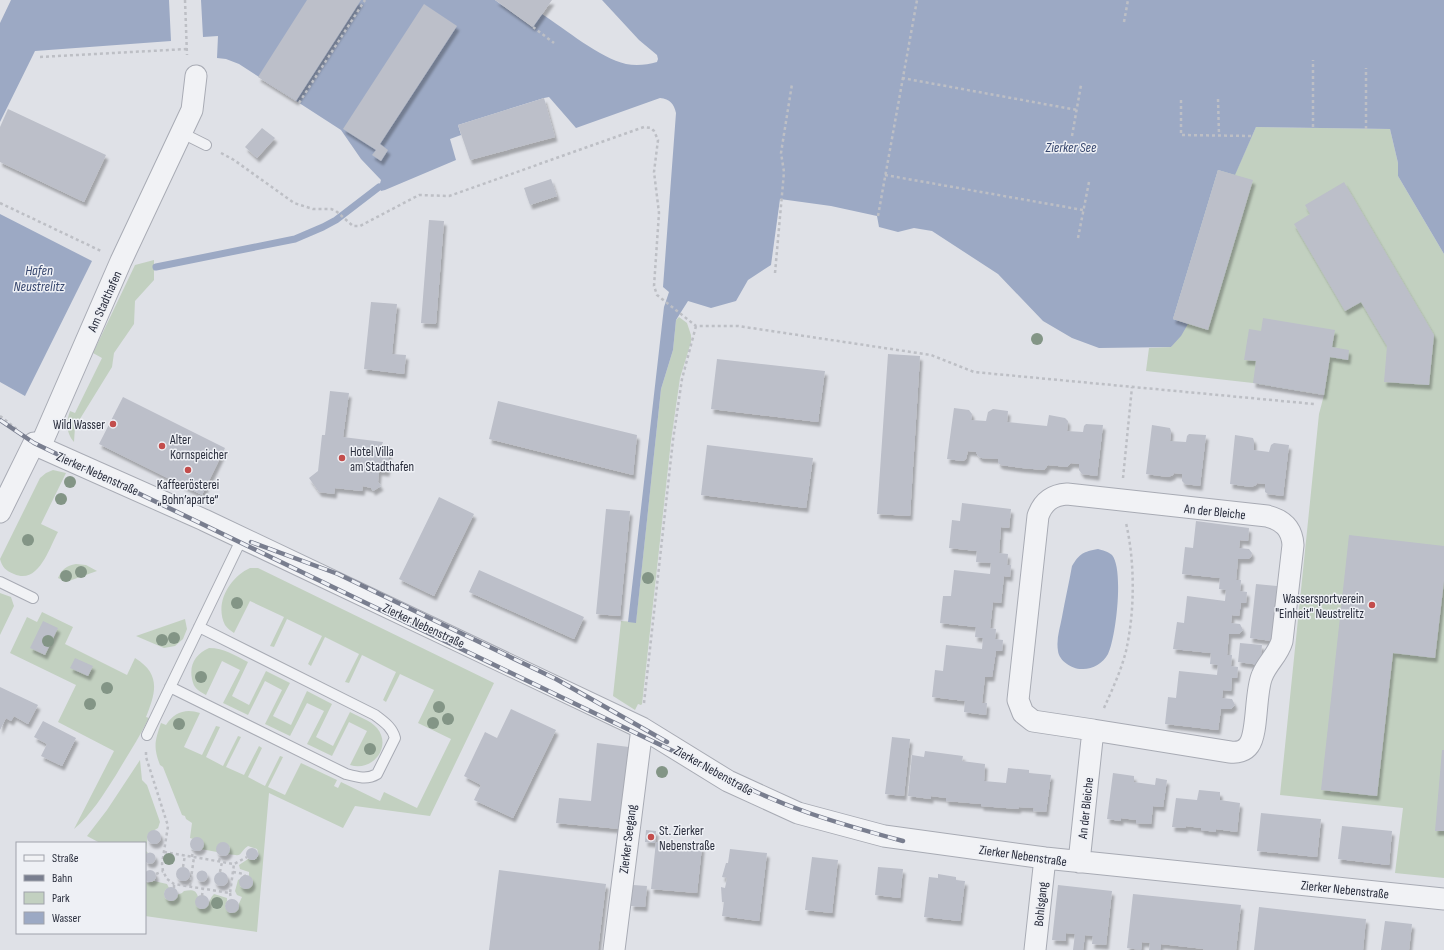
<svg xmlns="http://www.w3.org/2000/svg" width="1444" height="950" font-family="'Sofia Sans Condensed',sans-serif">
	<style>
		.green { fill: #c2d0c0 }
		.water { fill: #9ca9c4 }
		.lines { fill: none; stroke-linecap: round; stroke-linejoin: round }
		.stream { stroke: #9ca9c4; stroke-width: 7 }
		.building { fill: #bcbfc9; filter: url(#shadow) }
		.lane-casing { stroke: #a8abb4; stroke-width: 12 }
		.street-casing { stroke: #a8abb4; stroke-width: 23 }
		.path { stroke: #bdbfc5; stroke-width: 2.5; stroke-dasharray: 3 3; stroke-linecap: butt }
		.lane { stroke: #f1f2f5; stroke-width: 10 }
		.street { stroke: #f1f2f5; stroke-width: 21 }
		.rail-casing { stroke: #797e8f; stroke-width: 4.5 }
		.rail { stroke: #eef0f5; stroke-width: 3; stroke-dasharray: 9; stroke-linecap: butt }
		.tree { fill: #839586 }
		.poi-dot { fill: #c34d4c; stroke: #eef0f5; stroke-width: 1.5 }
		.labels { text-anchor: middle; stroke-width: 3; stroke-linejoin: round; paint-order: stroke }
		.street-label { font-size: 13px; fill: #292d3c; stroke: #eef0f5 }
		.poi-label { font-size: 13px; fill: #292d3c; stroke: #eef0f5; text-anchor: start }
		.water-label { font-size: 14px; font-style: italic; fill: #36466d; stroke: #eef0f5 }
	</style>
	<defs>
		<filter id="shadow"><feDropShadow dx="2.5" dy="4.5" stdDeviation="1" flood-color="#0004"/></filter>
	</defs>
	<rect width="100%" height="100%" fill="#dfe1e7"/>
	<path class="green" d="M1256,127l134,2 8,34v13l46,78v624l-49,-5 8,-65 -123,-13 39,-381 5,-19 -71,-12 -107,-12 3,-23 22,-1 17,-23 -15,-5 45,-149 17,4z
		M154,260v20l-19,21 -1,23 -20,29 -2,14 -37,60 -1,15c-8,-9 -8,-20 -4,-31l5,2 27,-55 -9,-5 42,-88z
		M679,317l8,6 4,12v7l-11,36 -9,63 -29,263 -1,1 -3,-1 -3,6 -22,-14 8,-75 15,1 25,-233 12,-39 3,-30z
		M53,470l13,3 -25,51 17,8c-9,16 -19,53 -44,42 -8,-3 -12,-7 -14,-15l40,-81 6,-5z
		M76,564l10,1 11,6 -31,11 -8,-4c4,-9 8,-12 18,-14z
		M250,568h8l236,115 -64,133 -75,-10 -12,22 -74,-35 -12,139 -112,-16v-35l3,2 6,-2 13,3 2,4c-5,1 -5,5 -4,10l5,3 4,-1 3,-5 5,-2 2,-2c7,-1 12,-2 14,6l-2,3v4l4,5c10,0 8,-9 14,-15l13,4v3l-2,5c6,17 14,-2 17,-9l-5,-2 -2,-4 3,-11 2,-1v7l5,3 6,-2c3,-4 2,-8 -2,-11v-4l-9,-3 -1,-4 9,-6 7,1 4,-5 -2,-6 -9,-3c-11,8 -3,11 -20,8l2,-6c-3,-6 -9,-7 -13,-2v6l-16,-3 2,-5 -1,-4 -4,-2 -5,1 -3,-1 2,-15 -6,-4 -1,-3 -3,-1 -19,-48 -3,-2c-7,-19 -5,-24 1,-42l5,2c8,-13 20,-17 34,-12l-16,34 18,8 14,-29 4,1 -14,30 17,9 15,-30 3,1 -15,30 18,8 15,-29 3,2 -14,29 17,9 15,-30 3,1 -15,30 17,8 16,-32 36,17 -3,6 4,2 3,-6 39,19 4,-9 33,16 34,-69 -33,-16 16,-33 -34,-16 -14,28 -3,-2 13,-28 -34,-17 -13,28 -4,-1 14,-28 -34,-17 -14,29 -3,-2 14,-28 -35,-17 -13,28 -4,-1 14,-29 -34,-16 -16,32c-3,-2 -7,-5 -9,-8 -11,-22 5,-48 25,-57z
		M0,593l11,4 3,9 -14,29z
		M42,612l31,15 -8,17 62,31 8,-17c26,16 21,34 11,59l3,1c-10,20 -22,38 -33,57 -13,20 -24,39 -42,54l40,-78 -56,-29 18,-37 -66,-32 17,-36 10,5z
		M185,619l2,10 -4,10 -8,7 -11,2 -28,-12z
		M209,648c15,0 27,8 39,14l-16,34 17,9 17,-34 24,12 -17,33 18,9 16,-34 25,13 -16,33 17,9 17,-34c9,5 20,8 27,16 15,18 -3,44 -27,37l17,-34 -18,-9 -17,34 -25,-12 17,-33 -17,-8 -17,33 -25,-12 17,-34 -17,-9 -17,34 -25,-12 17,-33 -18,-9 -16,34c-3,-2 -6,-3 -8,-5 -4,-3 -5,-7 -6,-11 -3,-15 4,-25 17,-31z
		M140,760l2,20 5,5 13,37 -2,6 -10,6 -2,17 2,2 -3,3v-13h-45l-13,-7 20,-26z"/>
	<path class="water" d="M11,0h158l2,41 -136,10 -35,71v-99z
		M201,0h294l37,27 10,-13c23,15 58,44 84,50 10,2 21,1 31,-2l1,-3 -1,-4 -18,-15 -37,-40h842v254l-46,-78v-13l-8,-34 -134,-2 -21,48 -17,-5 -45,149 15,5 -7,12 -10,11 -72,1 -27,-10 -29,-17 -45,-47 -66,-43 -18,-3 -16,4 -19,-5 -2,-11 -46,-10 -51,-7 -9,66 -23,15 -12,21 -25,7 -23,-7 -12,19 -3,30 -12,39 -25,234 -8,-1 36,-315 5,-15 -6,-5 13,-174c-2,-9 -6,-14 -16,-15l-84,30 -27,-31 -5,1 -86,27 3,10 -11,4 6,21 -71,30 -4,1 -2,-4 2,-7 -20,-21 -20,-29 -102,-66 -13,-5 -9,-1 1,-22 -15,1z
		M0,214l92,47 -67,135 -25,-14z
		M1098,549c4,1 11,3 14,6 12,14 4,83 -4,99 -5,9 -15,15 -25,15 -10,1 -24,-8 -25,-18 -2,-12 2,-23 4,-34 3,-17 7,-34 10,-51 8,-13 11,-14 26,-17z"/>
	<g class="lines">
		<path class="stream" d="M156,267l139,-28 28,-12 13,-7 43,-33"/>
	</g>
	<path class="building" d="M307,0h54l-65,101 -38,-24z
		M495,0h57l-19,27z
		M424,4l33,22 -77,118 8,6 -7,11 -9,-6 4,-5 -33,-21z
		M544,98l11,39 -85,23 -12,-35z
		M8,109l98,46 -22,47 -84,-40v-35z
		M262,128l13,10 -18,20 -12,-11z
		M1218,170l35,10 -45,150 -35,-11z
		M551,179l6,17 -27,9 -6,-17z
		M1344,182l90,153 -5,50 -45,-3 3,-36 -26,-44 -16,9 -51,-87 16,-10 -5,-9z
		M429,220l15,1 -8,103 -15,-1z
		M371,302l26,2 -5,50 14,1 -2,19 -40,-5z
		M1263,318l72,12 -3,17 17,3 -1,10 -18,-3 -6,38 -71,-12 3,-22 -12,-1 5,-31 12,2z
		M888,354l32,2 -10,160 -33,-2z
		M717,359l108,12 -7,51 -107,-13z
		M330,391l19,2 -6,44 40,5 -1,3 8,1 -3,26 -8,-1 -1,11 3,4 -8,5 -2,-3 -8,-2 -1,5 -27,-3 -1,6 -15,-2 -10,-14 9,-7 4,-36h3z
		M123,397l102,51 -23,47 -103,-51z
		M498,401l139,34 -4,40 -144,-36z
		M954,408l15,2 3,4 -1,6 15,1 2,-9 5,-3 15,2 -1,11 40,4 2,-11 16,3 3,3 -1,10 16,1 1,-6 2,-2 17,1 -6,51 -15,-2 -3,-4v-6l-8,-1 -4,4 -19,-2 -4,5 -22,-2 -21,-3 -3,-2v-4l-17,-1 -3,-2 -2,-4 -8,-1 -2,8 -3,2 -16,-2z
		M1152,425l18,3 1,3 -1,10 16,1 1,-6 2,-2 17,1 -6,51 -15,-2 -3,-3v-7l-8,-1 -1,2 -5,2 -22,-3z
		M1235,435l18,3 1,3v9l15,2 2,-7 3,-2 15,2 -6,51 -15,-2 -3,-2v-8l-8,-1 -1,2 -5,2 -21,-3z
		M707,445l106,13 -7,50 -105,-13z
		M439,497l35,17 -40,82 -35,-17z
		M962,503l49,6 -2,19 -8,-1 -2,26 9,1 -1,11h4l-1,12 -6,-1 -3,27 -8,-1 -3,26 6,1 -1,10 8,1 -1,11h-6l-4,26h-7l-3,26h5l-1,12 -22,-3 1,-11 -33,-4 3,-27 8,1 3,-26 36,4 1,-11 -8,-1 1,-10 -36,-4 3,-27h8l3,-26 36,4 1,-11 -15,-1 1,-11 -28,-3 3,-28 8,1z
		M606,509l24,2 -10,105 -24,-2z
		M1196,521l53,7 -1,13 -8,-1 -1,8 10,1 3,4 -1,4 -3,2h-10l-2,21h5l-1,11 7,1 -1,11h-5l-2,13 -7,-1 -1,8 9,1 3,6 -4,4h-10l-2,21h5l-1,11 7,1 -1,11h-5l-1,13 -8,-1 -1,8 10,1 3,6 -4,4h-10l-3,21 -53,-6 3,-27 8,1 3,-27 38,4 1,-10 -8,-1 1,-11 -38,-4 4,-27 7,1 3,-27 38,5 1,-11 -7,-1 1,-11 -38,-4 3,-27 8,1z
		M1349,535l95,11v35l-9,77 -42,-5 -16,143 -56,-6z
		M479,570l105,47 -10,22 -105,-47z
		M1256,584l21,2 -5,55 -22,-3z
		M43,621l15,7 -13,27 -15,-7z
		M1240,643l22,2 -2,20 -22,-3z
		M75,658l18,8 -5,10 -18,-8z
		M0,687l38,18 -10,19 -14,-8 -3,5 -5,-3 -6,12z
		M511,709l45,21 -43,88 -39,-18 7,-15 -17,-9 21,-44 12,6z
		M43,721l33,17 -14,28 -21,-10 6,-12 -13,-7z
		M892,737l18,2 -6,57 -19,-2z
		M597,743l32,4 -9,82 -64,-6 3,-25 32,3z
		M1442,750h2v81h-9z
		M925,751l38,5 -1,5 23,3 -1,17 22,2 2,-15 21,2v3l22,2 -5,37 -13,-1 1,-3 -15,-1 -1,2 -37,-3v-2l-35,-3v-3l-15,-2v3l-23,-3 4,-41 12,2z
		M1113,773l21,3v6l21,3 1,-7 11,2 -4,27 -10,-1 -2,18 -15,-1v-3l-15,-2v3l-14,-2z
		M1199,790l21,2v8l20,3 -3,29 -21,-3v3l-15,-2v-2l-15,-2 -1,2 -13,-1 4,-29 21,2z
		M1261,813l60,6 -4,38 -60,-6z
		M1342,826l50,5 -3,34 -51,-6z
		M646,830l10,1 -1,12 -10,-1z
		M147 837a7 7 0 1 1 14 0a7 7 0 1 1-14 0Z
		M190 844a7 7 0 1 1 14 0a7 7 0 1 1-14 0Z
		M656,842l46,5 -5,46 -46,-4z
		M216 849a7 7 0 1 1 14 0a7 7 0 1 1-14 0Z
		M246 854a6 6 0 1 1 12 0a6 6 0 1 1-12 0Z
		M730,849l37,4 -8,68 -37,-5 2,-14h-2l-1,-15 4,1 2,-10 -5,-1 4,-14h2z
		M144.5 858a5.5 5.5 0 1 1 11 0a5.5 5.5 0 1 1-11 0Z
		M812,857l26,3 -6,53 -27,-3z
		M878,867l25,2 -3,29 -25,-3z
		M176 874a7 7 0 1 1 14 0a7 7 0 1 1-14 0Z
		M144 876a6 6 0 1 1 12 0a6 6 0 1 1-12 0Z
		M499,870l107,14 -8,66h-109z
		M196.5 876a5.5 5.5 0 1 1 11 0a5.5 5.5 0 1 1-11 0Z
		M214 879a7 7 0 1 1 14 0a7 7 0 1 1-14 0Z
		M938,874l18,3v3l9,1 -5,40 -36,-4 5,-40 9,1z
		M239 882a7 7 0 1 1 14 0a7 7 0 1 1-14 0Z
		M633,885l14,1 -2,21 -14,-1z
		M1058,885l54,6 -6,54 -14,-1 1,-8 -8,-1 -2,15h-10l2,-16 -9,-1v8l-14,-1z
		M164 894a7 7 0 1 1 14 0a7 7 0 1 1-14 0Z
		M1133,894l108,11 -5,45h-33l1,-1 -43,-5 -1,6h-11l1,-7 -8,-1 -1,8 -14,-2z
		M195 902a7 7 0 1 1 14 0a7 7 0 1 1-14 0Z
		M225 906a7 7 0 1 1 14 0a7 7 0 1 1-14 0Z
		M1259,907l107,12 -3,31h-109z
		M1385,921l27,3 -3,26h-28z"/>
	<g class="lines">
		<defs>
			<path id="lane" d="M182,133l24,12
				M0,582l33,16
				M170,687l176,87c11,3 21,6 31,0l18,-36c-3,-11 -11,-16 -20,-23l-176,-88
				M147,735l95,-197"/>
			<path id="street" d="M40,447l81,-186 71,-151 4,-34
				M0,512l34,-69 6,4 164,73 438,208 86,53 70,32 86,23 161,22 399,41
				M1079,862l14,-132 -60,-9 -10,-8 -5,-13 20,-184c5,-14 14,-21 29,-22l200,22c16,4 25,13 26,29l-11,96c-4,14 -15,22 -20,35 -7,16 -4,57 -13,69 -4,6 -12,8 -19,7l-137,-22
				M614,950l28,-222
				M1035,950l10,-92"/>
		</defs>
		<use href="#lane" class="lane-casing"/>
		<use href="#street" class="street-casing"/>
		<path class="path" d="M185,0l2,55
			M1124,22l4,-22
			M533,27l21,16
			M40,57l147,-8
			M902,78l175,32
			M1218,99l1,36
			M1181,100v35l71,1
			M299,103l66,-103
			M1313,127v-67
			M1366,129v-61
			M1072,136l9,-51
			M221,153l13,7 60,43 19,6h18l5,2 17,15h7l59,-31 30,1 195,-69 7,1 3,3 4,9 -4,32 5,41 -5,73 3,9 39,31h42l193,29 43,17 340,32
			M885,175l198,35
			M0,203l101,48
			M878,216l39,-216
			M1078,238l11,-56
			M775,273l9,-101 -3,-19 11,-69
			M0,416l18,14
			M1123,478l9,-91
			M644,703l29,-263 9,-61 14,-53
			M1104,708c8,-18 17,-37 22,-57 9,-40 9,-89 0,-128
			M146,752v5l22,69 -6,38 1,7 4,8 7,5 56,9 4,-29
			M164,852l70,12 13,-7
			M192,857l1,-7
			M219,861l2,-6
			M183,867l2,-12
			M220,872l2,-10
			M233,872l11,2 1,2
			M156,874l7,-3
			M190,886l4,-29
			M174,888v-4
			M230,893l1,6
			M202,896l1,-8"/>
		<use href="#lane" class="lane"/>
		<use href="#street" class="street"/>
		<defs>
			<path id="rail" d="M0,420l34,23 691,333
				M251,542l87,32 218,105 111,63
				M720,773c56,33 120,51 183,68"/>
		</defs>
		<use href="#rail" class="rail-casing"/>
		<use href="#rail" class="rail"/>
	</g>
	<g class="tree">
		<circle cx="1037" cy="339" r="6"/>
		<circle cx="70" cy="482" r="6"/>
		<circle cx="61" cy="499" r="6"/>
		<circle cx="28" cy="540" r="6"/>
		<circle cx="81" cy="572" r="6"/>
		<circle cx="66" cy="576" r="6"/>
		<circle cx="648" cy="578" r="6"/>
		<circle cx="237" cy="603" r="6"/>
		<circle cx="174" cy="638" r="6"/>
		<circle cx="162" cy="640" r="6"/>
		<circle cx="48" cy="641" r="6"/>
		<circle cx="201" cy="677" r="6"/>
		<circle cx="107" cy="688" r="6"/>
		<circle cx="90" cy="704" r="6"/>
		<circle cx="439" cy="707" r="6"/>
		<circle cx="448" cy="719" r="6"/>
		<circle cx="433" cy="723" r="6"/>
		<circle cx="179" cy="724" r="6"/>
		<circle cx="370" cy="749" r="6"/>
		<circle cx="662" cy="772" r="6"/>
		<circle cx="169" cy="859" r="6"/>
		<circle cx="217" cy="903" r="6"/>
	</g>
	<g class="poi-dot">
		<circle cx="113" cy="424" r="4"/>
		<circle cx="162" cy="446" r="4"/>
		<circle cx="342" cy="458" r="4"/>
		<circle cx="188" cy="470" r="4"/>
		<circle cx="1372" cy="605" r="4"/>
		<circle cx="651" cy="837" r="4"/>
	</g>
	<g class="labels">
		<g class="street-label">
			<text transform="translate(104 301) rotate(-66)" y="5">Am Stadthafen</text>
			<text transform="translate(98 473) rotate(24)" y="5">Zierker Nebenstraße</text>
			<text transform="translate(1215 511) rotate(6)" y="5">An der Bleiche</text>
			<text transform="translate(424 625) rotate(25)" y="5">Zierker Nebenstraße</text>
			<text transform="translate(714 770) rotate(29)" y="5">Zierker Nebenstraße</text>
			<text transform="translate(1085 808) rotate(-84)" y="5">An der Bleiche</text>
			<text transform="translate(627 839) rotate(-83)" y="5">Zierker Seegang</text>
			<text transform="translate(1023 855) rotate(8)" y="5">Zierker Nebenstraße</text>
			<text transform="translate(1345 889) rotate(6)" y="5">Zierker Nebenstraße</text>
			<text transform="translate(1040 904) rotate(-84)" y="5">Bohlsgang</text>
		</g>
		<g class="poi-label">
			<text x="105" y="429" text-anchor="end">Wild Wasser</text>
			<text x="170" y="444">Alter<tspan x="170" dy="15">Kornspeicher</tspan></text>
			<text x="350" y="456">Hotel Villa<tspan x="350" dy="15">am Stadthafen</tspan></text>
			<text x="188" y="489" text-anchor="middle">Kaffeerösterei<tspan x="188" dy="15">„Bohn’aparte“</tspan></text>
			<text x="1364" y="603" text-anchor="end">Wassersportverein<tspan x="1364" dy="15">"Einheit" Neustrelitz</tspan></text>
			<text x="659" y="835">St. Zierker<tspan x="659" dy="15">Nebenstraße</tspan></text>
		</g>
		<g class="water-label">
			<text x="1071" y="152">Zierker See</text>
			<text x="39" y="275">Hafen<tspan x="39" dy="16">Neustrelitz</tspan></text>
		</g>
	</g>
	<rect x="16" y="842" width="130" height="92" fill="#eef0f5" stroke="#9fa2ab"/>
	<rect x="24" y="855" width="20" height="6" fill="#f1f2f5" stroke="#9fa2ab"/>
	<text x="52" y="862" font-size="12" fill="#292d3c">Straße</text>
	<rect x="24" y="875" width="20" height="6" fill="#797e8f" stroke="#9fa2ab"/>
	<text x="52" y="882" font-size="12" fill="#292d3c">Bahn</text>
	<rect x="24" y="892" width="20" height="12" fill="#c2d0c0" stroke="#9fa2ab"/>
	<text x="52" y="902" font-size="12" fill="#292d3c">Park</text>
	<rect x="24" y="912" width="20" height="12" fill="#9ca9c4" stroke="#9fa2ab"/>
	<text x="52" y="922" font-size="12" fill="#292d3c">Wasser</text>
</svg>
